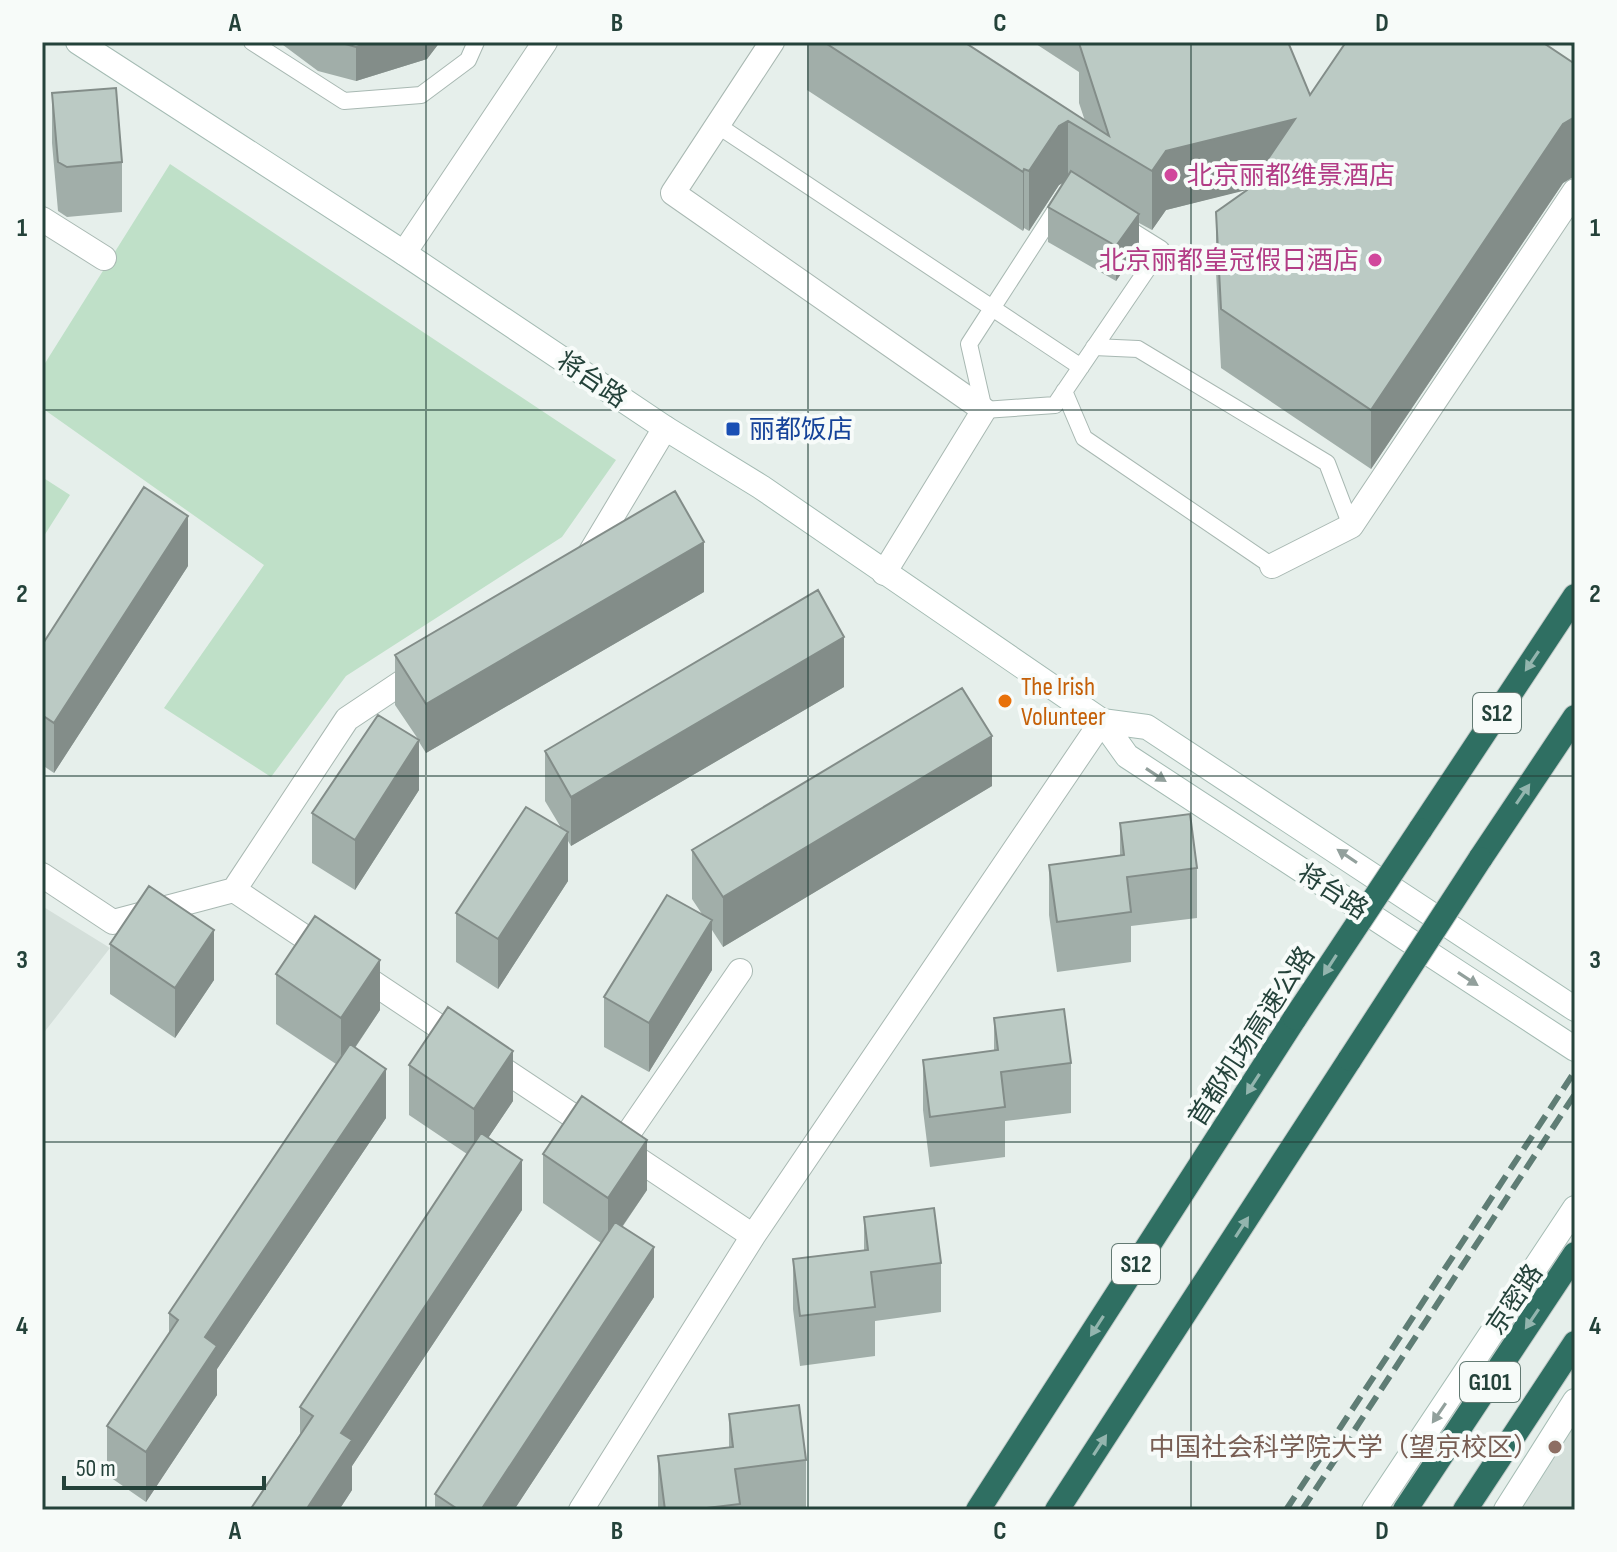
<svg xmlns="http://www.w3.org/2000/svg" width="1617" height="1552" font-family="'Sofia Sans Condensed','Noto Sans SC',sans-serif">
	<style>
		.built { fill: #d4dfda }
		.green { fill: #bfe0c8 }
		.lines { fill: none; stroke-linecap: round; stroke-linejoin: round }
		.lane-casing { stroke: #a8b8b2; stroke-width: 18 }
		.street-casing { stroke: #a8b8b2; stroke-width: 26 }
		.secondary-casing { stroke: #a4bbb3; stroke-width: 26 }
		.highway-casing { stroke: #c2cac8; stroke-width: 26 }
		.lane { stroke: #fff; stroke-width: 16 }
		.street { stroke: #fff; stroke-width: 24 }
		.secondary { stroke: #fff; stroke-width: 24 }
		.highway { stroke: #2f6f62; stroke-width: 24 }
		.rail { stroke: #5f7d75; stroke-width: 6; stroke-dasharray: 16 8; stroke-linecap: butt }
		.highway-bridge-casing { stroke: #c2cac8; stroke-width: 26; stroke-linecap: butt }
		.highway-bridge { stroke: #2f6f62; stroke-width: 24 }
		.wall { fill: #a1aea9 }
		.shaded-wall { fill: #838d89 }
		.building { fill: #bbcac4; stroke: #838d89; stroke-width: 2 }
		.oneway { fill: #93b5ae }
		.oneway2 { fill: #92a09c }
		.grid { fill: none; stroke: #24423a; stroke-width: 2; stroke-opacity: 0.55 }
		.hotel-dot { fill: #d1479c; stroke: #f7fbf9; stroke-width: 3 }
		.transit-dot { fill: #1a4fb4; stroke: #f7fbf9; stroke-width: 3 }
		.food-dot { fill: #e8710a; stroke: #f7fbf9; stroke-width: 3 }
		.education-dot { fill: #8d6e63; stroke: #f7fbf9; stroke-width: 3 }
		.labels { text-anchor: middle; stroke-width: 8; stroke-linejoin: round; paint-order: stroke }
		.shield { fill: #f7fbf9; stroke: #637a73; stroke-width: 2 }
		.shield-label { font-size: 24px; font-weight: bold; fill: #24423a }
		.hotel-label { font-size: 26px; fill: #b23c85; stroke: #f7fbf9; text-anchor: start }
		.street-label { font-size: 26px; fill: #24423a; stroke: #f7fbf9 }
		.transit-label { font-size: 26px; fill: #164399; stroke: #f7fbf9; text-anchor: start }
		.food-label { font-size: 26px; fill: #c56008; stroke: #f7fbf9; text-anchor: start }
		.education-label { font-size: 26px; fill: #785e54; stroke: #f7fbf9; text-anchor: end }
		.neatline { fill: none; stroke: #24423a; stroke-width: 3 }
		.grid-label { font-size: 26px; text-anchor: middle; font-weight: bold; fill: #24423a }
	</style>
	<rect width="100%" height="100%" fill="#e6efeb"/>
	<path class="built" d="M42,906l68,42 -68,87z
		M1575,1384v126h-81z"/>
	<path class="green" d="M170,164l446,296 -54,77 -216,139 -75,101 -107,-69 100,-143 -222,-157v-40z
		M42,477l28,18 -28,44z"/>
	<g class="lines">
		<defs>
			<path id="lane" d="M252,42l92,59 77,-6 47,-35 8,-18
				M720,127l361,240
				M1068,191l93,58 -106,156 -71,5 -15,-66z
				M1094,347l44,2 189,114 24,63
				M1064,391l20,47 188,128"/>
			<path id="street" d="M772,42l-99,151 311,217 -100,163
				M42,219l62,39
				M404,253l141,-211
				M586,560l79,-132
				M1272,566l79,-40 224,-335
				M42,875l71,47 121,-32 113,-171 75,-50
				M234,890l519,346
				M619,1147l121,-176
				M581,1510l172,-274 349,-515"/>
			<path id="secondary" d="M78,42l326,211 261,175 96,59 341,234 25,35 448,293
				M1102,721l45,6 428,282
				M1374,1510l201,-302
				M1506,1510l69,-109"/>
			<path id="highway" d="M1420,830l155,-234
				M1480,859l95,-142
				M978,1510l317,-492
				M1057,1510l293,-451
				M1405,1510l170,-256
				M1465,1510l110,-167"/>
		</defs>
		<use href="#lane" class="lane-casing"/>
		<use href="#street" class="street-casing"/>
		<use href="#secondary" class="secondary-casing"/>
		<use href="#highway" class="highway-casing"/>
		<use href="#lane" class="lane"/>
		<use href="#street" class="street"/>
		<use href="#secondary" class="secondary"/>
		<use href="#highway" class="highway"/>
		<path class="rail" d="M1286,1510l289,-439
			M1302,1510l273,-416"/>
		<defs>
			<path id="highway-bridge" d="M1295,1018l125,-188
				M1350,1059l130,-200"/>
		</defs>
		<use href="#highway-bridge" class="highway-bridge-casing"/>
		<use href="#highway-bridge" class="highway-bridge"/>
	</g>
	<path class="wall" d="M279,42h161l-13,17 -71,22 -38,-10z
		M807,42h157l121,79 -6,-18v-31l-46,-30h255l22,53 263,82 -10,6 -192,286 -150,-101 -5,-96v-60l32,-23 -82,21 -14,20 -13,-7v25l-23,33 -68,-39v-35l17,-25 -6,3 -30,46 -5,-3 -1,3 -216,-141z
		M1566,42h9v6z
		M52,93l70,69v50l-55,5 -9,-6 -6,-68z
		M188,566l-134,207 -12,-8v-120z
		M704,592l-278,161 -7,-11v48l-64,100 -43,-27v-50l106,-74 -23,-34v-50z
		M844,687l-273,159 -3,-5v40l-70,108 -42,-27v-49l104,-87 -15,-25v-50z
		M992,786l-269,161 -11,-17v40l-63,102 -45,-25v-50l98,-83 -10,-15v-49z
		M1120,823l77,45v50l-66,8v36l-74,10 -8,-57v-50l71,-9z
		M110,944l104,36 -39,58 -65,-44z
		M276,974l104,36 -25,38 31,70 -169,251v26l-71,107 -39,-27v-49l62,-92v-21l167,-249 -60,-40z
		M994,1018l77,45v50l-66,8v36l-75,10 -7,-57v-50l71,-9z
		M409,1065l104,36 -25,37 34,72 -170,256v24l-13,20h-89l50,-76v-27l167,-253 -58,-39z
		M543,1154l104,36 -24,36 31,71 -140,213h-79v-16l166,-251 -58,-40z
		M864,1217l77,46v49l-66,9v35l-75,10 -7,-57v-50l71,-9z
		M729,1414l77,46v50h-148v-54l71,-9z"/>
	<path class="shaded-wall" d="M371,42h69l-13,17 -71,22v-34z
		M1575,114v59l-2,4 -10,6 -192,286v-59l192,-286z
		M1295,119v59l-129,32 -14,20v-59l14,-20z
		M1068,121v59l-9,5 -30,46v-60l30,-45z
		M1024,169v59l-1,3v-59z
		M1139,214v34l-23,33v-35z
		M188,516v50l-134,207v-50z
		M704,542v50l-278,161v-49z
		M844,637v50l-273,159v-49z
		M992,736v50l-269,161v-50z
		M419,740v50l-64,100v-50z
		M568,832v49l-70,108v-50z
		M712,920v50l-63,102v-49z
		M214,930v50l-39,58v-50z
		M380,960v50l-39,58v-50z
		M513,1051v50l-39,58v-50z
		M386,1069v49l-169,251v26l-71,107v-50l59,-115z
		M647,1140v50l-39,57v-49z
		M522,1160v50l-170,256v24l-13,20h-33l35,-77z
		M654,1247v50l-140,213h-33z"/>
	<path class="building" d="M338,42h33l-15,5z
		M824,42h140l145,94 -30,-93 1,-1h208l22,53 36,-53h196l33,22v50l-2,4 -10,6 -192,286 -150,-101 -5,-97 31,-22 48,-71 -129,32 -14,20 -84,-50 -9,5 -30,45 -5,-2 -1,3z
		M116,88l6,74 -55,5 -9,-5 -6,-69z
		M1071,171l68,43 -23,32 -68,-39z
		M144,487l44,29 -134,207 -12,-8v-70z
		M675,491l29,51 -278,162 -31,-49z
		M818,590l26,47 -273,160 -26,-46z
		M962,688l30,48 -269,161 -31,-47z
		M378,715l41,25 -64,100 -43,-27z
		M526,807l42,25 -70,107 -42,-26z
		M1190,814l7,54 -70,9 4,35 -74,10 -8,-57 75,-10 -4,-32z
		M149,886l65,44 -39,58 -65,-44z
		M667,895l45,25 -63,103 -45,-26z
		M315,916l65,44 -39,58 -65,-44z
		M448,1007l65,44 -39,58 -65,-44z
		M1064,1009l7,54 -70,9 4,35 -75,10 -7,-57 75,-10 -4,-32z
		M350,1044l36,25 -181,268 12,9 -71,106 -39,-26 71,-106 -9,-7z
		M582,1096l65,44 -39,58 -65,-44z
		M481,1133l41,27 -181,273 11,7 -46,70h-56l63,-94 -13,-9z
		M934,1208l7,55 -70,9 4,35 -75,9 -7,-57 75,-9 -4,-33z
		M615,1222l39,25 -173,263h-22l-24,-16z
		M799,1405l7,55 -71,9 5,35 -50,6h-25l-7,-54 75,-9 -4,-33z"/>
	<defs><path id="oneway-solid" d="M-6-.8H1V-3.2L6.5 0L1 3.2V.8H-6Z" transform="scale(2)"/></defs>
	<g class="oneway">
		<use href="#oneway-solid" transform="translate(1532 661) rotate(124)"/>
		<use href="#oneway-solid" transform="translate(1523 794) rotate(-56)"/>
		<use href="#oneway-solid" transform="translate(1330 965) rotate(123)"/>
		<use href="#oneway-solid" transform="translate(1253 1084) rotate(123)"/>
		<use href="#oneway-solid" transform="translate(1242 1227) rotate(-57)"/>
		<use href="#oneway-solid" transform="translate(1532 1319) rotate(124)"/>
		<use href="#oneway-solid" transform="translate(1097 1326) rotate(123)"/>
		<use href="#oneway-solid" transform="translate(1100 1445) rotate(-57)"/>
	</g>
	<g class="oneway2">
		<use href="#oneway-solid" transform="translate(1156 775) rotate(33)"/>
		<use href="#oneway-solid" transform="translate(1347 856) rotate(-146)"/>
		<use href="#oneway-solid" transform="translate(1468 979) rotate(33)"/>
		<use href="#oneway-solid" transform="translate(1439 1413) rotate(124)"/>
	</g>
	<path class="grid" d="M426,42v1468M808,42v1468M1191,42v1468M42,410h1533M42,776h1533M42,1142h1533"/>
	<g class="hotel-dot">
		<circle cx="1171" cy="175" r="8"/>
		<circle cx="1375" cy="260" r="8"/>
	</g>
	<rect class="transit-dot" x="725" y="421" width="16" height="16" rx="4"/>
	<circle class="food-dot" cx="1005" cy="701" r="8"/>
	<circle class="education-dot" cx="1555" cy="1447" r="8"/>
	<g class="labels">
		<g class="shield">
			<rect x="1473" y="693" width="48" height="40" rx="6"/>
			<rect x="1112" y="1244" width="48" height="40" rx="6"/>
			<rect x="1460" y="1362" width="60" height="40" rx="6"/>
		</g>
		<g class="shield-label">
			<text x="1497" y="721">S12</text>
			<text x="1136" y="1272">S12</text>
			<text x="1490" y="1390">G101</text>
		</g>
		<g class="hotel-label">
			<text x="1187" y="184">北京丽都维景酒店</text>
			<text x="1359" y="269" text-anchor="end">北京丽都皇冠假日酒店</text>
		</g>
		<g class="street-label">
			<text transform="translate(592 379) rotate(34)" y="9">将台路</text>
			<text transform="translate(1333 891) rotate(33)" y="9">将台路</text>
			<text transform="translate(1251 1036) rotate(-57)" y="9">首都机场高速公路</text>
			<text transform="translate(1514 1299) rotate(-56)" y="9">京密路</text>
		</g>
		<g class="transit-label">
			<text x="749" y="438">丽都饭店</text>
		</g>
		<g class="food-label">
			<text x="1021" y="695">The Irish<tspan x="1021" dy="30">Volunteer</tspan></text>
		</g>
		<g class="education-label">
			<text x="1539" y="1456">中国社会科学院大学（望京校区）</text>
		</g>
	</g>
	<rect width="1617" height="1552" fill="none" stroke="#f7fbf9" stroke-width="88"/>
	<path d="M64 1476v12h200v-12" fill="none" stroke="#24423a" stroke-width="4"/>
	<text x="76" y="1476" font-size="24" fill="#24423a" stroke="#f7fbf9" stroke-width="6" paint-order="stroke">50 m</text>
	<rect x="44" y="44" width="1529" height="1464" class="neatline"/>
	<g class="grid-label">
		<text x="235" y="31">A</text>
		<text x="617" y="31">B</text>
		<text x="1000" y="31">C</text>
		<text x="1382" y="31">D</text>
		<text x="22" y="236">1</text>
		<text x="1595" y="236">1</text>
		<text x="22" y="602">2</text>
		<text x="1595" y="602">2</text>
		<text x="22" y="968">3</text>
		<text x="1595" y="968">3</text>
		<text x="22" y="1334">4</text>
		<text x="1595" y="1334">4</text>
		<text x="235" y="1539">A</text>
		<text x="617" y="1539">B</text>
		<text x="1000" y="1539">C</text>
		<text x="1382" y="1539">D</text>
	</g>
</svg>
